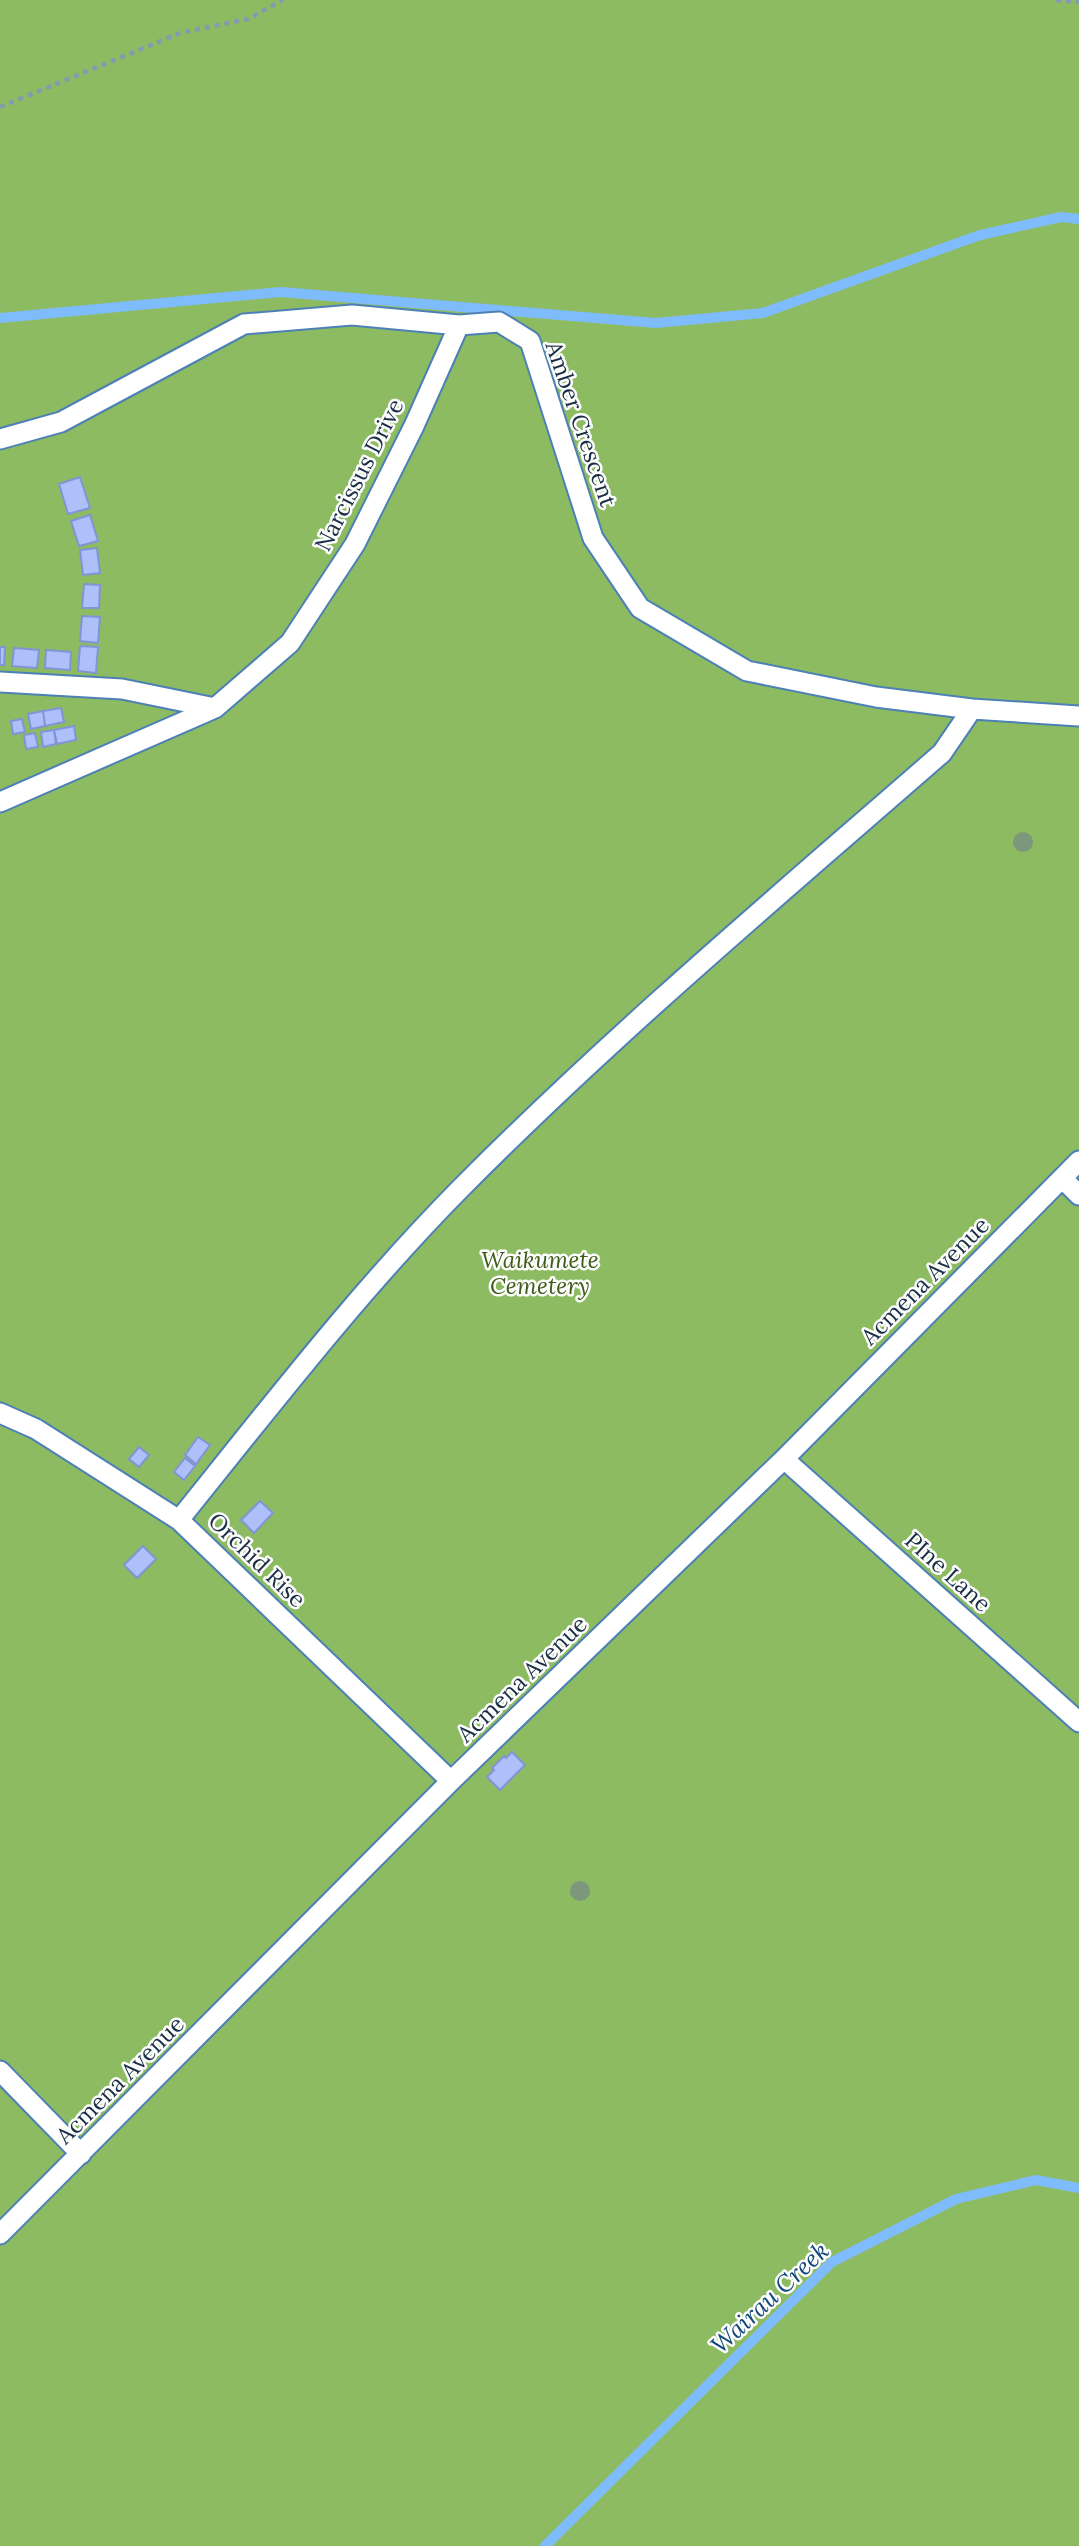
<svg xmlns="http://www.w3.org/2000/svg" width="1079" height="2546" font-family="Lora,serif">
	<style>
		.green { fill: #8dbb61 }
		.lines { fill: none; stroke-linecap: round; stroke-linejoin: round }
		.stream { stroke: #7fbcfe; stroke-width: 10 }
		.building { fill: #aebffa; stroke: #8194d5; stroke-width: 2 }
		.service-casing { stroke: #4d80b5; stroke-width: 23 }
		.path { stroke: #859ab0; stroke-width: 4.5; stroke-dasharray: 5 5; stroke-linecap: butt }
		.service { stroke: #fff; stroke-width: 19 }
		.tree { fill: #7c977b }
		.labels { text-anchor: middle; stroke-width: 5; stroke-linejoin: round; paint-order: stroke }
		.street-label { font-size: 23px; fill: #192e44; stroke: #fdfdfd }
		.park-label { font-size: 23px; font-style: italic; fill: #3c5c17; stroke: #fdfdfd }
		.water-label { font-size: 24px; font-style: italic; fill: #10477b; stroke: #fdfdfd }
	</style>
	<rect width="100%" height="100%" fill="#cadff6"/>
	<path class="green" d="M0,0h1079v2546h-1079z"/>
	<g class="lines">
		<path class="stream" d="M0,318l281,-26 375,31 107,-10 217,-78 81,-18 18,2
			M545,2546l287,-284 124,-63 80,-19 43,8"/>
	</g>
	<path class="building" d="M80,477l10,31 -22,6 -9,-30z
		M90,515l8,26 -19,5 -8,-25z
		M97,548l3,25 -17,2 -3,-25z
		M84,584l16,1 -1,23h-17z
		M82,616l18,1 -2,26 -18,-2z
		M80,646l18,1 -2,26 -18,-2z
		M0,647h5l-1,18h-4z
		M14,648l25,2 -2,18 -25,-2z
		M46,650l25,2 -1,18 -25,-2z
		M61,708l3,14 -19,4 -2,-15z
		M43,711l2,15 -14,3 -3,-15z
		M22,719l3,13 -12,2 -2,-13z
		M74,726l2,14 -19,4 -3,-14z
		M54,730l2,14 -13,3 -2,-15z
		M35,733l3,14 -12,2 -2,-14z
		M198,1437l12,8 -14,19 -11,-9z
		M139,1447l10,8 -10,12 -10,-8z
		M185,1458l10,8 -11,14 -10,-8z
		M260,1501l13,12 -19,20 -13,-13z
		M143,1546l13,13 -19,19 -13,-13z
		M512,1752l13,13 -25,25 -13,-13 7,-7 -2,-2 12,-12 2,2z"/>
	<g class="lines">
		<defs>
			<path id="service" d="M0,439l61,-17 183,-98 108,-9 107,10 40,-3 31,19 63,197 47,70 107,63 129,26 96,12 107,7
				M0,682l122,7 93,19
				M0,802l215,-94 75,-65 65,-99 59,-118 45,-101
				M1062,1178l17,17
				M0,1413l36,16 143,91 272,261
				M784,1459l295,263
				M179,1520c91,-113 180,-229 282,-332 153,-154 318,-293 481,-435l30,-44
				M0,2071l81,83
				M0,2234l451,-453 333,-322 295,-298"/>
		</defs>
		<use href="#service" class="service-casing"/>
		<path class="path" d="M1056,0l23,2
			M0,107l180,-74 68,-14 35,-19"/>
		<use href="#service" class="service"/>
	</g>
	<g class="tree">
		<circle cx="1023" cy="842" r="10"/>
		<circle cx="580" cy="1891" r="10"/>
	</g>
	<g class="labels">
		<g class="street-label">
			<text transform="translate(581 424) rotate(71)" y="8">Amber Crescent</text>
			<text transform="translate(359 475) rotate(-63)" y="8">Narcissus Drive</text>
			<text transform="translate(925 1281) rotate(-45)" y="8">Acmena Avenue</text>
			<text transform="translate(257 1560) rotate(44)" y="8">Orchid Rise</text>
			<text transform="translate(948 1572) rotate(42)" y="8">PIne Lane</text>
			<text transform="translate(522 1679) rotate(-44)" y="8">Acmena Avenue</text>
			<text transform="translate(120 2080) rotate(-45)" y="8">Acmena Avenue</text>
		</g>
		<g class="park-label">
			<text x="540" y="1268">Waikumete<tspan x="540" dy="26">Cemetery</tspan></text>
		</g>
		<g class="water-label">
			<text transform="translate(770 2298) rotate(-43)" y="8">Wairau Creek</text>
		</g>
	</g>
</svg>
